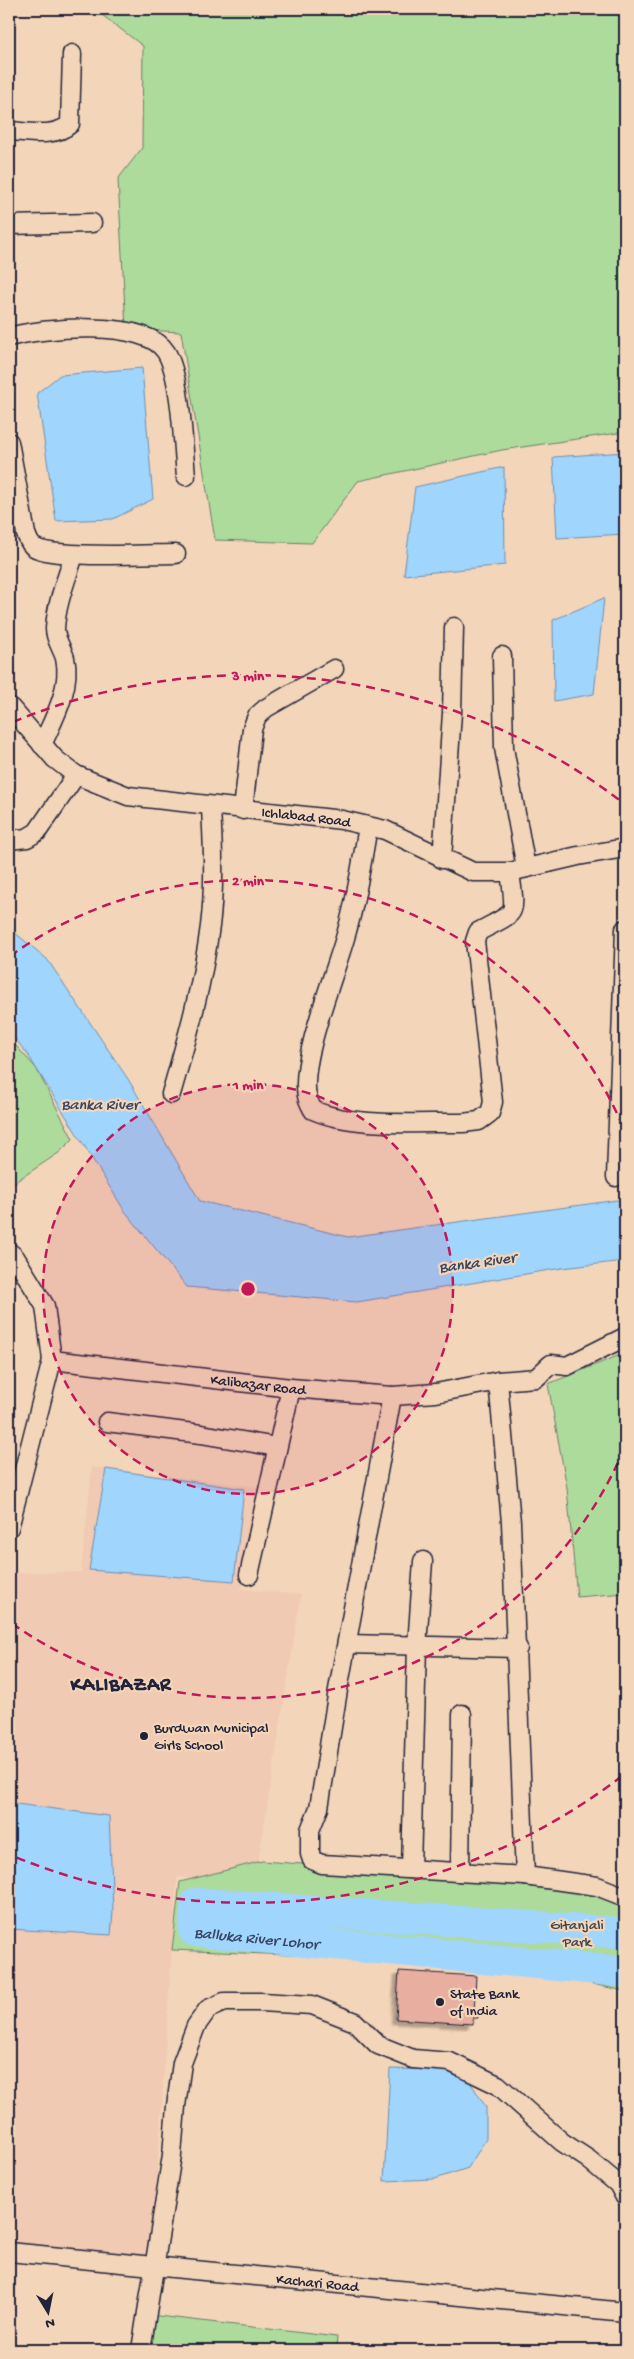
<svg xmlns="http://www.w3.org/2000/svg" width="634" height="2359" font-family="'Gochi Hand',sans-serif">
	<style>
		.built { fill: #f0cab2 }
		.green { fill: #addb9b; stroke: #687e6b }
		.water { fill: #a0d5fe; stroke: #6e8db0 }
		.lines { fill: none; stroke-linecap: round; stroke-linejoin: round }
		.river { stroke: #a0d5fe; stroke-width: 31 }
		.building { fill: #e8afa0; stroke: #22223b; filter: url(#shadow) }
		.street-casing { stroke: #22223b; stroke-width: 21 }
		.street { stroke: #f3d6b9; stroke-width: 18 }
		.ring { fill: none; stroke: #c2185b; stroke-width: 2.5; stroke-dasharray: 9 6 }
		.poi-dot { fill: #22223b; stroke: #f3d6b9; stroke-width: 2 }
		.labels { text-anchor: middle; stroke-width: 4.5; stroke-linejoin: round; paint-order: stroke }
		.street-label { font-size: 15px; fill: #22223b; stroke: #f3d6b9 }
		.poi-label { font-size: 15px; fill: #22223b; stroke: #f3d6b9; text-anchor: start }
		.park-label { font-size: 15px; fill: #3e474e; stroke: #f3d6b9 }
		.water-label { font-size: 16px; font-style: italic; fill: #3b4662; stroke: #f3d6b9 }
		.district-label { font-size: 20px; font-weight: bold; letter-spacing: 1px; fill: #22223b; stroke: #f3d6b9 }
		.centre { fill: #c2185b; stroke: #f3d6b9; stroke-width: 2.5 }
		.ring-label { font-size: 15px; text-anchor: middle; font-weight: bold; fill: #c2185b; stroke: #f3d6b9; stroke-width: 4.5; stroke-linejoin: round; paint-order: stroke }
	</style>
	<defs>
		<filter id="shadow"><feDropShadow dx="-4.5" dy="4.5" stdDeviation="1" flood-color="#0004"/></filter>
	</defs>
	<rect width="100%" height="100%" fill="#f3d6b9"/>
	<filter id="ink" filterUnits="userSpaceOnUse"><feTurbulence type="fractalNoise" baseFrequency=".02" numOctaves="2"/><feDisplacementMap in="SourceGraphic" scale="10" xChannelSelector="R" yChannelSelector="G"/><feConvolveMatrix kernelMatrix="1 2 1 2 8 2 1 2 1" color-interpolation-filters="sRGB"/></filter>
	<g filter="url(#ink)">
		<path class="built" d="M92,1467l169,21 -19,101 59,6 -46,288 -78,-6 -26,386 -142,-18v-672l72,-1z"/>
		<path class="green" d="M94,9h531v423l-123,18 -144,31 -46,62 -97,-3 -34,-208 -55,-3 -8,-150 24,-31 1,-102z
			M9,1038l27,30 37,71 -13,13 -51,34z
			M625,1353v240l-48,4 -10,-109 -19,-104z
			M262,1861l335,25 28,10v95l-128,-27 -325,-14 8,-68z
			M150,2315l187,22 -1,13h-191z"/>
		<path class="water" d="M142,368l11,131 -40,20 -57,2 -19,-128 23,-18z
			M625,452v82l-68,4 -4,-81z
			M504,467l1,98 -101,10 11,-88z
			M604,598l-10,96 -40,7 -1,-81z
			M9,928l38,31 81,120 72,122 148,36 277,-38v62l-63,7 -205,34 -170,-15 -63,-77 -96,-155 -19,-24z
			M106,1469l138,20 -10,92 -145,-11z
			M9,1803l100,13 4,95 -2,24 -102,-6z
			M390,2069l59,1 21,12 16,25v32l-18,29 -33,11 -51,2z"/>
		<g class="lines">
			<path class="river" id="s1" d="M625,1933l-429,-30 -2,28 431,41"/>
		</g>
		<path class="building" d="M399,1971l77,5 -2,36h4v6h-5v6l-77,-5z"/>
		<g class="lines">
			<defs>
				<g id="street">
					<path d="M9,131c19,1 46,7 61,-7l2,-70"/>
					<path d="M9,225l83,-2"/>
					<path d="M9,337c32,-9 137,-19 157,15 15,24 17,93 20,124"/>
					<path d="M9,442l17,92c2,4 3,10 8,13 18,12 115,7 142,7"/>
					<path d="M502,656l2,92 22,120"/>
					<path id="s2" d="M9,706l46,53 21,16 52,21 214,24 43,10 88,42h37l68,-16 47,-8"/>
					<path d="M42,745c11,-25 30,-57 23,-87 -3,-10 -10,-19 -10,-29 1,-25 12,-51 19,-74"/>
					<path d="M243,810l9,-81 5,-13 9,-8 68,-39"/>
					<path d="M368,826c-6,36 -11,70 -21,105 -10,39 -48,129 -40,165 1,5 4,10 6,14 41,18 105,12 150,13l16,-2 11,-8 3,-11 -18,-161 3,-9c40,-22 38,-13 32,-60"/>
					<path d="M9,840l18,-2 10,-6 39,-57"/>
					<path d="M442,859l10,-146 2,-86"/>
					<path d="M171,1094c16,-55 32,-111 39,-168 5,-39 3,-80 1,-119"/>
					<path d="M616,1177l9,-248"/>
					<path d="M9,1252l6,5 30,49 7,54"/>
					<path d="M498,1381l13,141 14,354 72,10 28,11"/>
					<path d="M392,1396l-54,294 -19,118 -9,22v24l2,6 10,4 203,12"/>
					<path d="M107,1422l94,12 76,13"/>
					<path id="s3" d="M9,1528l43,-168 239,28 101,8 44,-3 62,-12 38,-3 15,-14 16,2 58,-29"/>
					<path d="M249,1575l42,-187"/>
					<path d="M347,1644l171,4"/>
					<path d="M411,1869l6,-223 6,-85"/>
					<path d="M460,1872l2,-158"/>
					<path id="s4" d="M9,2252l616,60"/>
					<path d="M141,2350l31,-195 4,-49 6,-43 14,-37 12,-17 16,-7h37l51,3 43,17 23,23 35,14 37,3 48,23 64,57 26,17 30,25 7,13"/>
				</g>
			</defs>
			<use href="#street" class="street-casing"/>
			<use href="#street" class="street"/>
		</g>
	</g>
	<circle cx="248" cy="1289" r="205" fill="#c2185b" fill-opacity=".12"/>
	<g class="ring">
		<circle cx="248" cy="1289" r="205"/>
		<path d="M624 1449A409 409 0 0 1 10 1622M10 956A409 409 0 0 1 624 1129"/>
		<path d="M622 1776A614 614 0 0 1 13 1856M13 722A614 614 0 0 1 622 802"/>
	</g>
	<g class="poi-dot">
		<circle cx="144" cy="1736" r="5"/>
		<circle cx="440" cy="2002" r="5"/>
	</g>
	<g class="labels">
		<g class="street-label">
			<text dy="5" stroke="none"><textPath href="#s2" startOffset="332">Ichlabad Road</textPath></text>
			<text dy="5" stroke="none"><textPath href="#s3" startOffset="381">Kalibazar Road</textPath></text>
			<text dy="5" stroke="none"><textPath href="#s4" startOffset="310">Kachari Road</textPath></text>
		</g>
		<g class="poi-label">
			<text x="154" y="1732">Burdwan Municipal<tspan x="154" dy="17">Girls School</tspan></text>
			<text x="450" y="1998">State Bank<tspan x="450" dy="17">of India</tspan></text>
		</g>
		<g class="park-label">
			<text x="577" y="1929">Gitanjali<tspan x="577" dy="17">Park</tspan></text>
		</g>
		<g class="water-label">
			<text x="100" y="1109">Banka River</text>
			<text transform="translate(477 1261) rotate(-8)" y="6">Banka River</text>
			<text dy="6" stroke="none"><textPath href="#s1" startOffset="521">Balluka River Lohor</textPath></text>
		</g>
		<g class="district-label">
			<text x="121" y="1690">KALIBAZAR</text>
		</g>
	</g>
	<circle cx="248" cy="1289" r="8" class="centre"/>
	<g class="ring-label">
		<text x="248" y="680">3 min</text>
		<text x="248" y="885">2 min</text>
		<text x="248" y="1089">1 min</text>
	</g>
	<rect width="634" height="2359" fill="none" stroke="#f3d6b9" stroke-width="30"/>
	<rect x="15" y="15" width="604" height="2329" fill="none" stroke="#22223b" stroke-width="2" filter="url(#ink)"/>
	<g transform="translate(48 2312) rotate(170)" stroke="#f3d6b9" stroke-width="4" paint-order="stroke">
	<path d="M0-4L9 19L0 12L-9 19Z" fill="#22223b"/>
	<text y="-8" font-size="14" font-weight="bold" text-anchor="middle" fill="#22223b">N</text>
	</g>
</svg>
